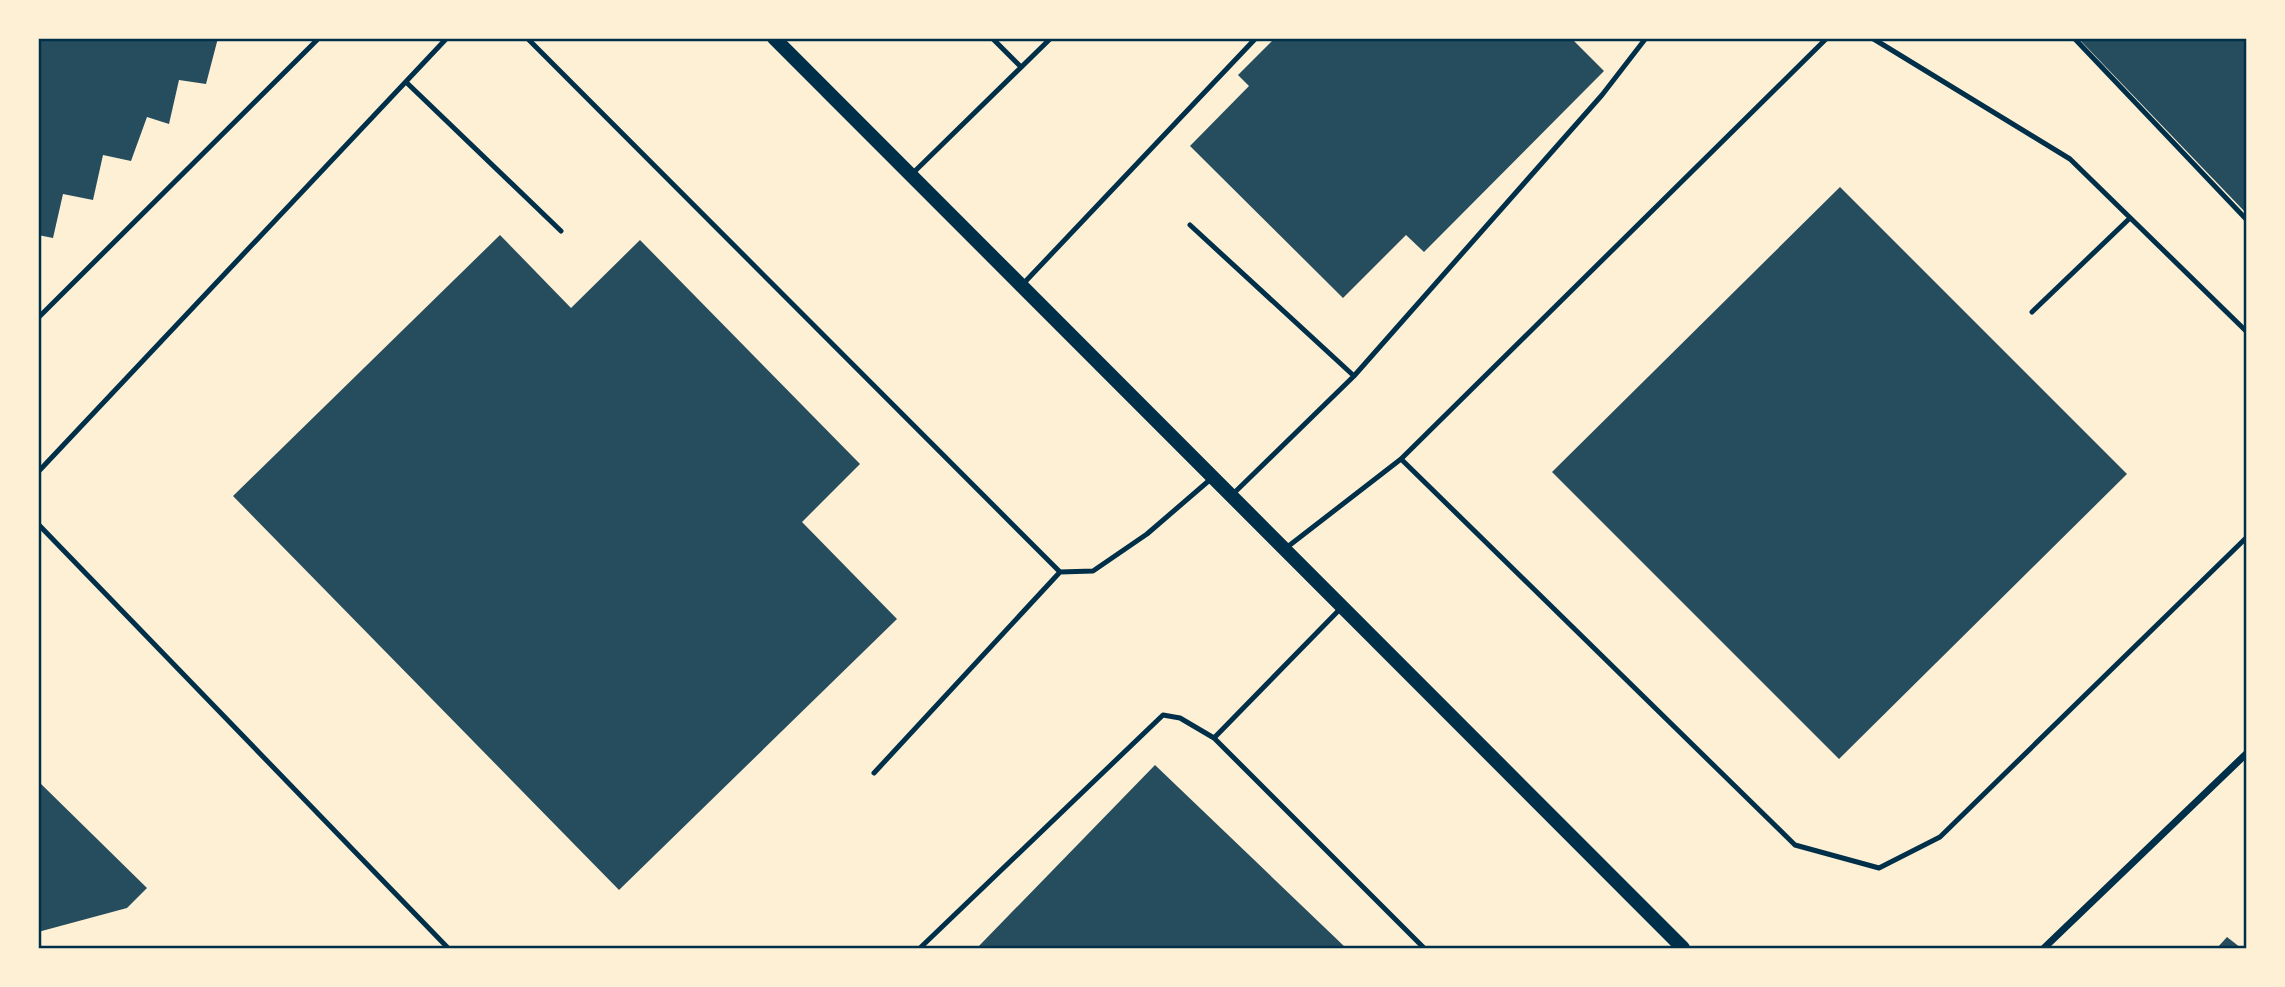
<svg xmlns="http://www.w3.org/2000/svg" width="2285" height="987" font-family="Cabin,sans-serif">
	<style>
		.building { fill: #264d5e }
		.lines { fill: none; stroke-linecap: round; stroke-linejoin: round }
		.service { stroke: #003049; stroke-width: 5 }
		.minor { stroke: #003049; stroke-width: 7 }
		.secondary { stroke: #003049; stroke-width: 14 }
		.neatline { fill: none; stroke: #003049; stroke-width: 2.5 }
	</style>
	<rect width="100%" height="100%" fill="#fdf0d5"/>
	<path class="building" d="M38,38h180l-12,46 -27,-4 -10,44 -22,-7 -16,44 -28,-6 -10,45 -30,-6 -10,44 -15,-3z
		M1275,38h296l33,33 -180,181 -18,-17 -63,63 -153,-152 59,-60 -11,-11z
		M2078,38h168v175z
		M1840,187l287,287 -288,285 -287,-287z
		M500,235l71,73 69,-68 220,224 -58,58 95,97 -278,271 -386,-394z
		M1155,765l191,183h-369z
		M38,781l109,107 -20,20 -89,24z
		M2227,937l14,11h-24z"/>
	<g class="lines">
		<path class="service" d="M527,38l533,534 33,-1 54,-37 65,-56
			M992,38l29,29
			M1872,38l198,121 176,172
			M2074,38l172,181
			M406,82l155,149
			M913,173l138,-135
			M1190,225l164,151 -121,118
			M1023,284l233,-246
			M2032,312l98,-94
			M38,318l281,-280
			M1354,376l248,-281 44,-57
			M1401,459l394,386 84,23 61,-31 306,-299
			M38,472l409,-434
			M38,524l410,424
			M1286,548l115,-89 426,-421
			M1214,738l128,-131
			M874,773l186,-201
			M920,948l243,-233 17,3 34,20 210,210"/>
		<path class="minor" d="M2044,948l202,-194"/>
		<path class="secondary" d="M774,38l909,910"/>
	</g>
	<rect width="2285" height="987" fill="none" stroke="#fdf0d5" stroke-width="80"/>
	<rect x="40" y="40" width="2205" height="907" class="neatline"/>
</svg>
